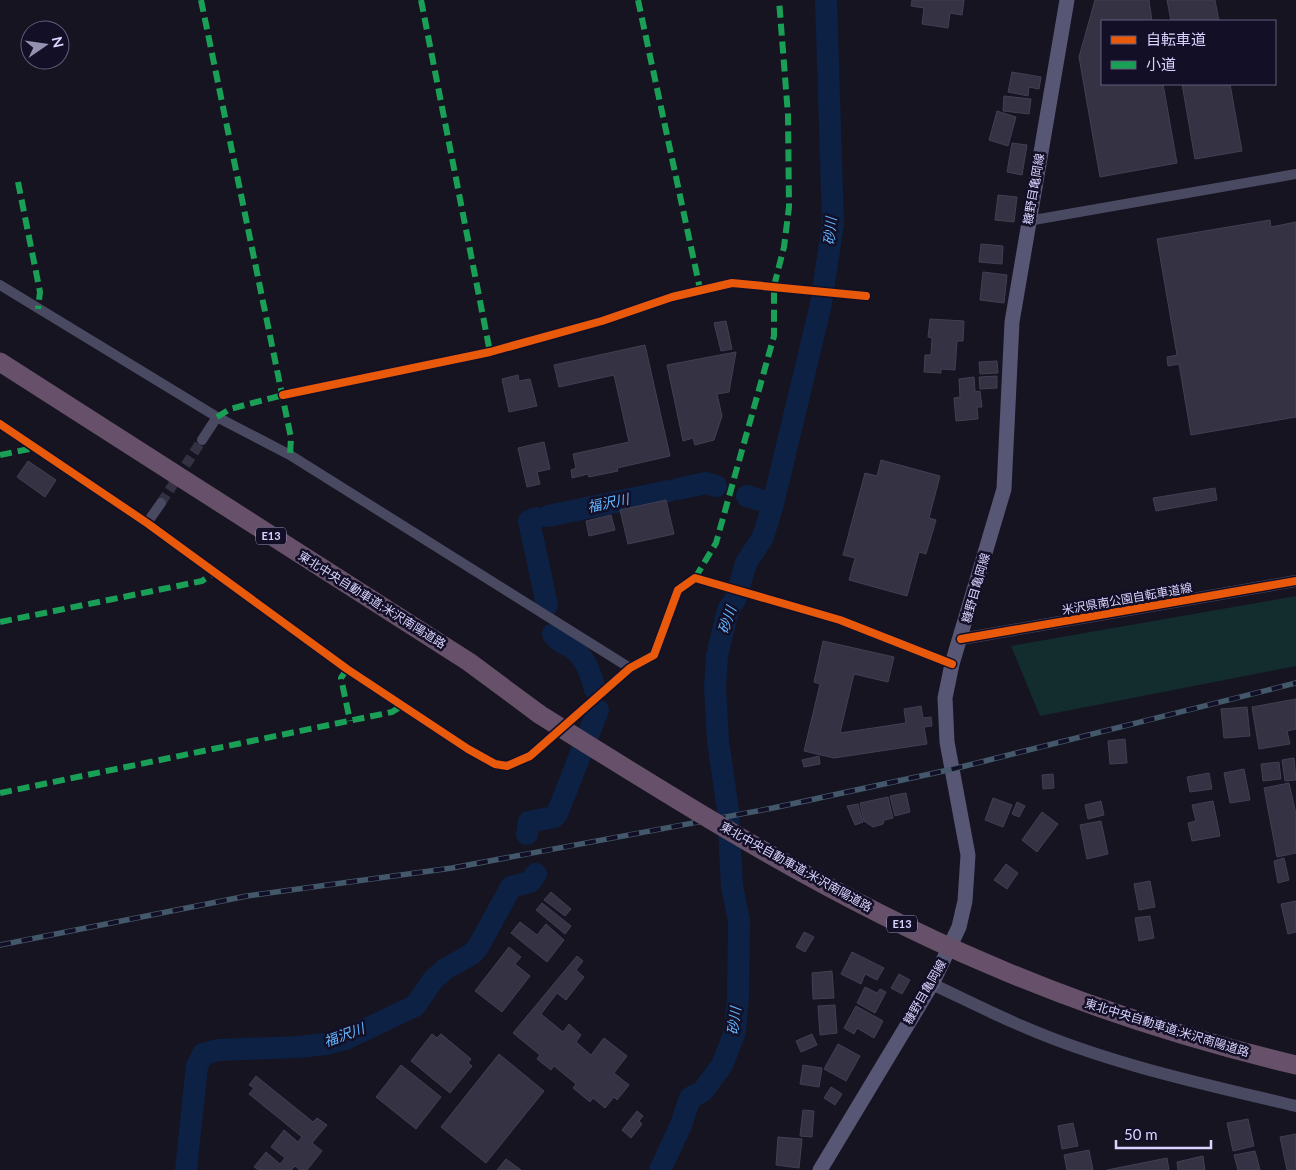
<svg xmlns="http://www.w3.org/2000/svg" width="1296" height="1170" font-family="Lato,'Noto Sans JP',sans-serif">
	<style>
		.green { fill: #132c2d }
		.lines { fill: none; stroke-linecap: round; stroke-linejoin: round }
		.river { stroke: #0d2144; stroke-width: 22 }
		.building { fill: #343243; stroke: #433f54 }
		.minor-tunnel { stroke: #333142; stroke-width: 10; stroke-dasharray: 10 5; stroke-linecap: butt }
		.minor { stroke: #4a4962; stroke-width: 10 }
		.tertiary { stroke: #4a4962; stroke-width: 12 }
		.secondary { stroke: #575674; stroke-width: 15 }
		.motorway { stroke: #67516a; stroke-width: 19 }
		.rail-casing { stroke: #43596b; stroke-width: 5.5 }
		.rail { stroke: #130f26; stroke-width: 4; stroke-dasharray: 11; stroke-linecap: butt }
		.motorway-bridge { stroke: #67516a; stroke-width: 19 }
		.quiet { stroke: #1a9f57; stroke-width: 6; stroke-dasharray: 12 6; stroke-linecap: butt }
		.cycleway-casing { stroke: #130f26; stroke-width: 11 }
		.cycleway { stroke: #e8590c; stroke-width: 8 }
		.labels { text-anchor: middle; stroke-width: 5; stroke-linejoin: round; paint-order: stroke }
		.shield { fill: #130f26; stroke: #9e99be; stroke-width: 1 }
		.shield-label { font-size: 11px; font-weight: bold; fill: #d9d4ff }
		.street-label { font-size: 12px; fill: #d9d4ff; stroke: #130f26 }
		.water-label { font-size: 14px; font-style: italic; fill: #62b6ff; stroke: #130f26 }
	</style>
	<rect width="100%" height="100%" fill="#161421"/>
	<path class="green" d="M1296,596v70l-256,50 -29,-70z"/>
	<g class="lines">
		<path class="river" d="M678,489l28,-6 10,3
			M747,496l26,8
			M548,516l121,-25
			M536,518l-7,3 18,84
			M553,634c5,9 18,11 25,19 9,9 13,23 17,36
			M527,834l2,-12 25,-5 3,-3 41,-104
			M186,1170l11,-104 6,-12 15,-4 80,-3 28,-3 19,-5 70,-33 18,-26 12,-11 27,-15 6,-7 33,-60 19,-5 6,-8
			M660,1170l21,-45 9,-27 13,-7 19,-26 13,-33 3,-35 1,-76 -7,-35 -4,-76 -10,-69 -3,-54 2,-31 11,-46 8,-12 10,-35 17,-26 10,-33 48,-200 12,-81 -7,-223"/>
	</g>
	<path class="building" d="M912,0h52l-2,15 -12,-2 -2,15 -26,-4 2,-16 -13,-2z
		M1095,0h54l3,21h-50v63h61l14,79 -77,14 -21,-120z
		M1167,0h48l4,21h-48z
		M1012,72l29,5 -2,12 -10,-2 -1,9 -20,-4z
		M1182,84h48l12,67 -47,8z
		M1004,96l27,3 -2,15 -26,-3z
		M997,111l19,6 -8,29 -19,-6z
		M1012,143l15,2 -5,30 -15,-3z
		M998,195l19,2 -3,25 -19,-2z
		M1270,220l1,7 25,-5v195l-105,18 -12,-71 -11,2 -1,-9 10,-2 -20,-116z
		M981,244l22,2 -1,18 -23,-2z
		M983,272l24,3 -3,28 -24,-3z
		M930,319l34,2 -1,20h-6l-2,29 -14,-1v4l-17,-1 1,-17h6l1,-17 -4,-1z
		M726,321l6,28 -11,2 -7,-28z
		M645,345l25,111 -53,12 1,3 -29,6 -1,-3 -16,4 -1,-8 5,-2 -3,-14 56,-12 -15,-67 -55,12 -5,-22z
		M736,352l-7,40 -12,2 5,22 -8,24 -19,5 -2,-7 -10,3 -16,-76z
		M997,361l1,12 -18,1 -1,-12z
		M518,375l1,6 11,-2 7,27 -28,6 -7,-33z
		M997,376v12l-17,1 -1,-12z
		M974,377l1,15 5,-1 2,16h-5l1,12 -22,2 -2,-23 6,-1 -1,-18z
		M544,442l6,27 -13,3 3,12 -13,3 -9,-39z
		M881,460l59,16 -11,42 7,2 -10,34 -7,-2 -12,44 -58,-16 6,-22 -12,-3 22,-82 12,3z
		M28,461l28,19 -11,17 -28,-20z
		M1215,488l2,12 -61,11 -3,-13z
		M666,500l8,34 -46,10 -8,-34z
		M611,515l4,15 -26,6 -3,-15z
		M823,641l71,16 -6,25 -34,-8 -14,59 66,-10 -2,-14 17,-3 2,12 8,-1 1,9 -8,1 3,17 -93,14 -30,-7 16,-67 -6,-2z
		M1296,699v30l-9,2 3,13 -31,5 -7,-42z
		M1247,707l3,29 -26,2 -3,-29z
		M1125,739l2,24 -17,1 -2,-23z
		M819,756l1,8 -16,3 -2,-7z
		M1294,758l2,22 -11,1 -3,-21z
		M1279,762l2,17 -18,2 -2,-17z
		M1244,769l6,31 -20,3 -6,-30z
		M1209,773l3,16 -22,3 -3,-15z
		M1053,774l1,14 -11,1 -1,-14z
		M1289,783l7,31v39l-19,4 -13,-69z
		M906,793l4,19 -15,4 -5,-20z
		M888,797l5,21 -9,2 -1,4 -10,3 -9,-6 -4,-18z
		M993,798l19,7 -9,22 -18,-7z
		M1101,801l3,14 -16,4 -3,-14z
		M1213,801l7,35 -28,5 -4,-18 8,-2 -4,-16z
		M1017,802l8,4 -6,11 -7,-3z
		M858,804l5,18 -8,3 -8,-19z
		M1042,812l16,12 -21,28 -15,-12z
		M1101,821l7,33 -21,5 -7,-34z
		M1284,858l5,22 -11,3 -4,-22z
		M1006,864l12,9 -11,16 -13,-9z
		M1150,881l5,26 -16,3 -5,-26z
		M551,892l20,17 -6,7 -21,-16z
		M1296,901v31l-8,2 -7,-30z
		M542,903l29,23 -6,8 -29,-24z
		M1150,916l4,22 -15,3 -4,-23z
		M520,922l17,13 9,-11 18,16 -17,22 -36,-29z
		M804,932l10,5 -9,15 -9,-5z
		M509,947l12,10 -6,7 15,12 -28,36 -27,-21z
		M852,952l32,16 -7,12 -12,-6 -4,10 -20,-10z
		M577,956l6,5 -7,9 8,7 -18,23 -9,-7 -16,21 22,18 6,-8 12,11 -5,7 15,13 13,-17 23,18 -13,17 15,12 -12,15 -3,-3 -9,11 -12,-10 -3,4 -17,-14 3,-4 -22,-18 -3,4 -14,-11 3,-4 -27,-22z
		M832,971l2,27 -21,1 -1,-26z
		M899,974l11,6 -8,14 -11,-6z
		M865,987l12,6 3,-4 6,3 -11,21 -18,-10z
		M835,1005l2,28 -17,2 -2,-29z
		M856,1006l27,15 -9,17 -17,-10 -3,6 -10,-6z
		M432,1034l5,4 4,-4 30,25 -3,4 4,3 -22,27 -39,-32z
		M812,1034l5,11 -16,7 -5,-11z
		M838,1044l22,12 -14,25 -22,-12z
		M499,1054l45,37 -58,72 -45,-36z
		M401,1065l40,32 -25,32 -40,-32z
		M803,1065l19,3 -3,19 -19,-3z
		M256,1076l57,46 4,-4 10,7 -15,18 10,8 -15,19h-7l-5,-4 -4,4h-32l-5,-3 12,-15 14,12 5,-6 -14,-11 13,-17 14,12 4,-5 -53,-43 5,-6 -5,-3z
		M831,1087l11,7 -7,11 -11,-7z
		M803,1110l11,1 -2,26 -12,-1z
		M637,1111l6,5 -4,5 3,3 -11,14 -9,-8z
		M1248,1119l6,27 -21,5 -6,-28z
		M1073,1123l5,23 -16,3 -4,-23z
		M1296,1134v36h-9l-7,-33z
		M778,1137l24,2 -3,29 -23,-3z
		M1089,1150l4,20h-26l-3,-15z
		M1255,1151l5,19h-22l-4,-15z
		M1203,1156l2,14h-27l-1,-8z
		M1167,1158l2,12h-62z
		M506,1159l15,11h-24z"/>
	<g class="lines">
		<path class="minor-tunnel" d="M161,503l41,-63"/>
		<path class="minor" d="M1028,221l268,-47
			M0,285l217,132 73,38 340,213
			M283,395l207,-43 112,-31 70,-24 60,-14 134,13
			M0,424l147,99 200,146 121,80 27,15 12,2 23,-10 100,-88 24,-13 24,-65 17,-12 145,42 112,44
			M202,440l15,-23
			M147,523l14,-20"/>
		<path class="tertiary" d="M961,639l335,-58
			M932,984c30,14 59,29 90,42 87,38 182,58 274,80"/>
		<path class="secondary" d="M820,1170l112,-186 27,-57 6,-26 3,-46 -21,-113 -2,-44 7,-34 52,-175 8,-167 55,-322"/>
		<path class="motorway" d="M0,362l469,300 70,52"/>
		<defs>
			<path id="rail" d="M0,945l247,-49 205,-28 321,-60 180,-39 343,-86"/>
		</defs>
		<use href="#rail" class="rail-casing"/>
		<use href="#rail" class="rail"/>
		<path class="motorway-bridge" d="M539,714c145,91 291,183 449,250 99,43 203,76 308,101"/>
		<path class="quiet" d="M201,0l90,438 -1,17
			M421,0l69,352
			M638,0l62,289
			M18,182l22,110 -2,17
			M217,417l13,-8 53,-14
			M0,455l34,-7
			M695,578l21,-35 58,-207v-50l10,-39 5,-40 -1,-92 -9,-115
			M0,622l202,-41 12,-8
			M347,669l-6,9 9,43
			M0,793l392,-81 11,-7"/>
		<defs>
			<path id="cycleway" d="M283,395l207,-43 112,-31 70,-24 60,-14 134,13
				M0,424l147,99 200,146 121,80 27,15 12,2 23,-10 100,-88 24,-13 24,-65 17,-12 145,42 112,44
				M961,639l335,-58"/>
		</defs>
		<use href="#cycleway" class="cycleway-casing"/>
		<use href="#cycleway" class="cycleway"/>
	</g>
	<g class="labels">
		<g class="shield">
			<rect x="256" y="527.5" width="30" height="17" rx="4"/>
			<rect x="887" y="915.5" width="30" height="17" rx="4"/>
		</g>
		<g class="shield-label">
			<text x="271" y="540">E13</text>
			<text x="902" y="928">E13</text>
		</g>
		<g class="street-label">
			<text transform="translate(1034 189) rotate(-80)" y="4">糠野目亀岡線</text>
			<text transform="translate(976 588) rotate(-74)" y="4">糠野目亀岡線</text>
			<text transform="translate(1127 599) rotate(-10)" y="4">米沢県南公園自転車道線</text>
			<text transform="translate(372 600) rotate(32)" y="4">東北中央自動車道;米沢南陽道路</text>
			<text transform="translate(796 867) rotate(29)" y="4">東北中央自動車道;米沢南陽道路</text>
			<text transform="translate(925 992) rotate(-60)" y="4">糠野目亀岡線</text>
			<text transform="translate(1167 1028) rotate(17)" y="4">東北中央自動車道;米沢南陽道路</text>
		</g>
		<g class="water-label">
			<text transform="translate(830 231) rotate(-85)" y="5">砂川</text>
			<text transform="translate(608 503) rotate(-12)" y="5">福沢川</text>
			<text transform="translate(727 620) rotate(-71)" y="5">砂川</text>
			<text transform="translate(734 1021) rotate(-83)" y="5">砂川</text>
			<text transform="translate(344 1035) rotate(-20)" y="5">福沢川</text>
		</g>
	</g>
	<rect x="1101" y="20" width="175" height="65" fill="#130f26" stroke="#625e7d"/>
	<rect x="1111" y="36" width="25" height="8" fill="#e8590c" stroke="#625e7d"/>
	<text x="1146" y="45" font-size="15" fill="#d9d4ff">自転車道</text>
	<rect x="1111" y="61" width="25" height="8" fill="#1a9f57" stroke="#625e7d"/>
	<text x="1146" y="70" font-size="15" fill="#d9d4ff">小道</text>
	<g transform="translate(45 45) rotate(77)"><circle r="24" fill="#130f26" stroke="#625e7d"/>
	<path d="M0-4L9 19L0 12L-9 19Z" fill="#9591b1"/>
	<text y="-8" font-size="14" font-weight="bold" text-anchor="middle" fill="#d9d4ff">N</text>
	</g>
	<path d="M1116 1140v8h95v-8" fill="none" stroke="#d9d4ff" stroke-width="2.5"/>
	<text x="1124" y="1140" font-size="15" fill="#d9d4ff" stroke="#130f26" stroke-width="4" paint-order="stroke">50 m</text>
</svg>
